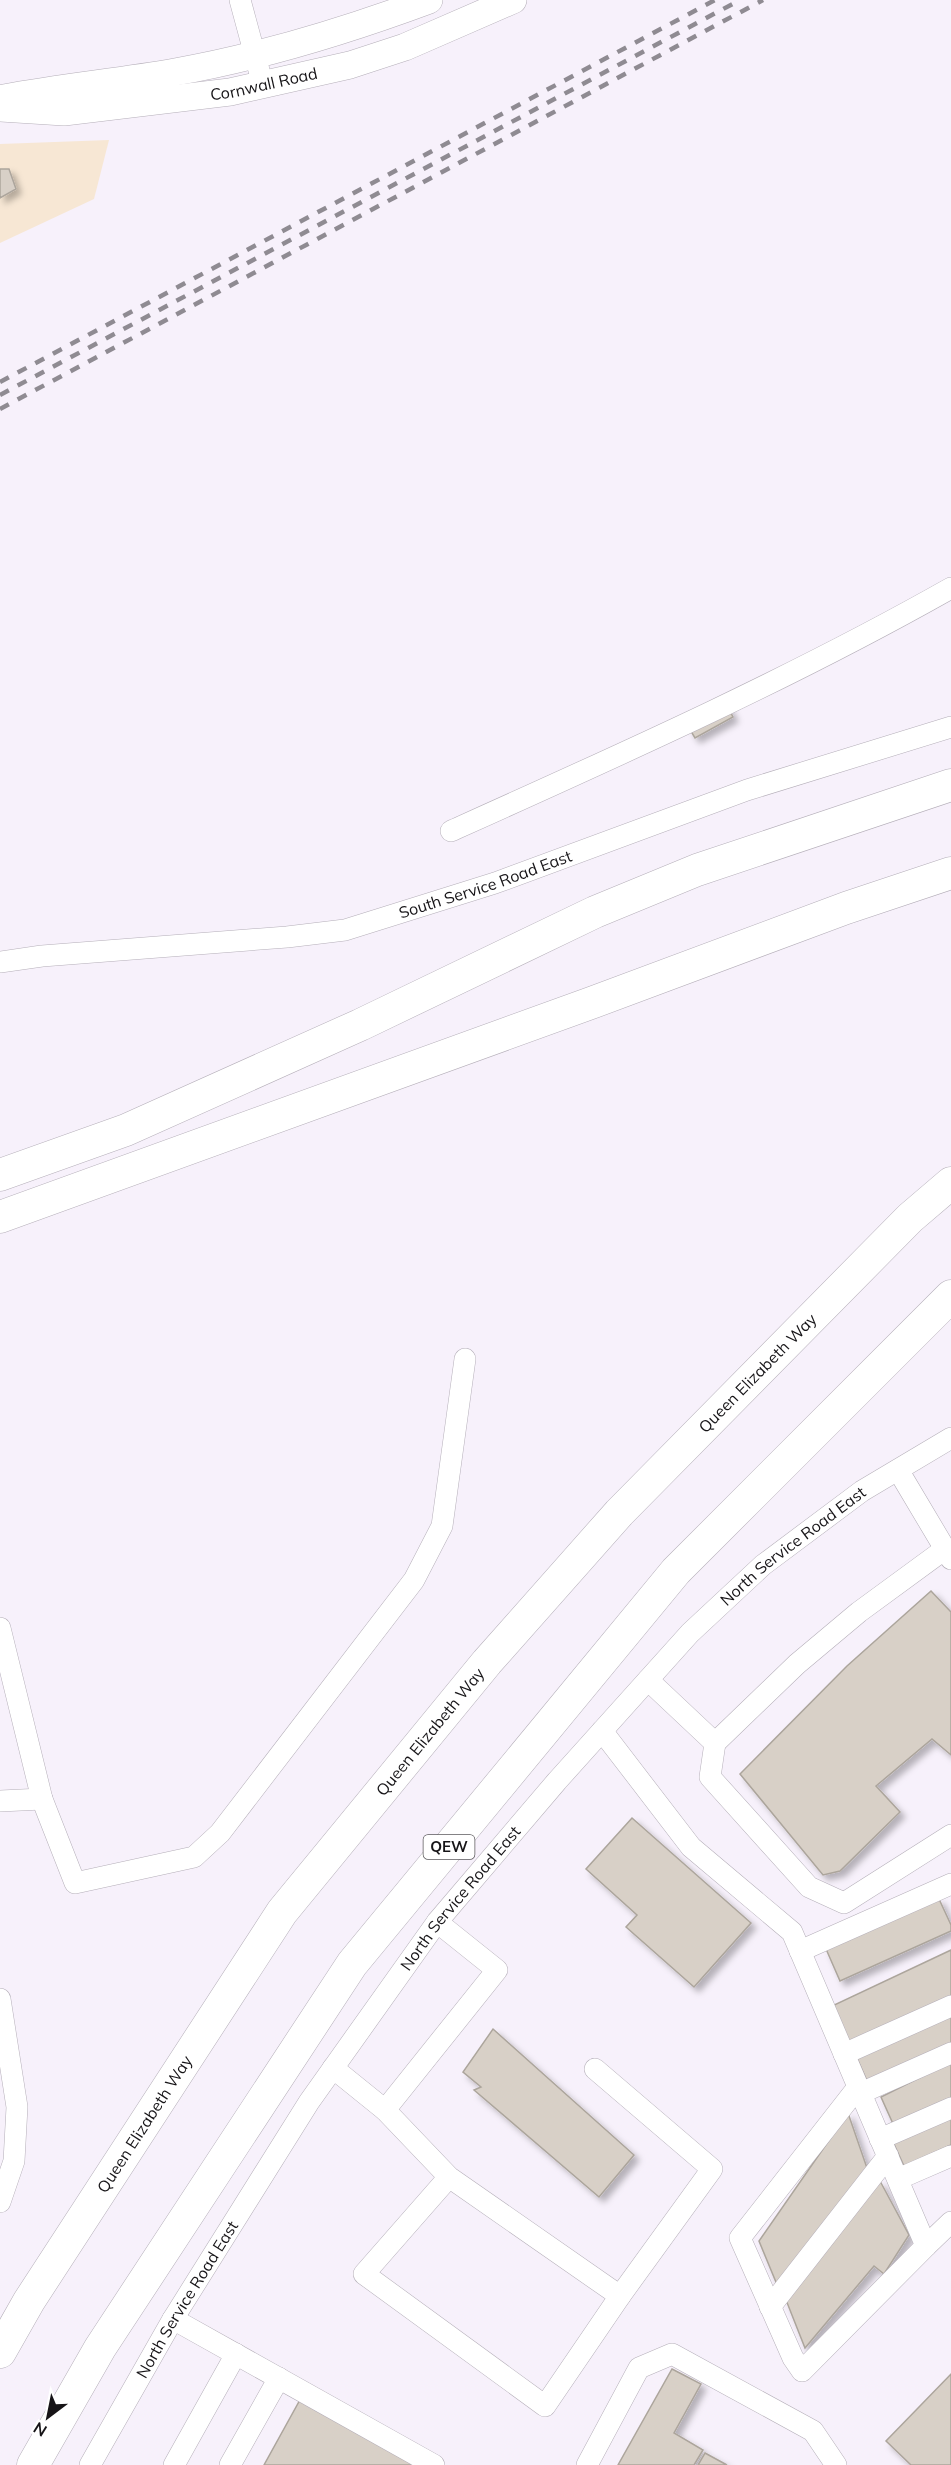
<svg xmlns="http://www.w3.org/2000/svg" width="951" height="2465" font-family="Mulish,sans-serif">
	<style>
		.commercial { fill: #f7e7d4 }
		.building { fill: #d8d0c7; stroke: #aca59c; stroke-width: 1.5; filter: url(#shadow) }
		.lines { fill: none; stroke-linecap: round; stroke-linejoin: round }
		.minor-casing { stroke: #b5afb9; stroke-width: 22 }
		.major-casing { stroke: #b5afb9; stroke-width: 28 }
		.highway-casing { stroke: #b5afb9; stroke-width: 33 }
		.minor { stroke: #fff; stroke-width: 21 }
		.major { stroke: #fff; stroke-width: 27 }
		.highway { stroke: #fff; stroke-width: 32 }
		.rail { stroke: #8f8b92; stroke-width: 4.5; stroke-dasharray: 10 10; stroke-linecap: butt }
		.labels { text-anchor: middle; stroke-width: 4.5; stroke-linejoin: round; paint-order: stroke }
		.shield { fill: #fff; stroke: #5c5a5d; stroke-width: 1.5 }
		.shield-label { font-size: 15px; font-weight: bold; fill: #161417 }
		.street-label { font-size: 16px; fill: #161417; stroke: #fff }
	</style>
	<defs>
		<filter id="shadow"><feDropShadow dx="5" dy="5" stdDeviation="3" flood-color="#0004"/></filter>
	</defs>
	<rect width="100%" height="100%" fill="#f7f1fb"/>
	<path class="commercial" d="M109,140l-15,59 -94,44v-99z"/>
	<path class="building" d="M0,169h9l7,20 -16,9z
		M727,706l6,11 -38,21 -6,-10z
		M931,1591l20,21v143l-19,-16 -56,47 24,26 -60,59 -17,4 -83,-101 107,-108z
		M632,1818l119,105 -57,64 -68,-60 11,-12 -51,-46z
		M939,1899l12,26v6l-111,50 -14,-32z
		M951,1950v46l-102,46 -17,-36z
		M951,2014v29l-84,38 -11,-25z
		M493,2029l141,126 -35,42 -125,-107 7,-3 -18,-15z
		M951,2062v36l-57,28 -13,-29z
		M848,2113l19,55 -89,119 -19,-46z
		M951,2117v28l-47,21 -11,-24z
		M880,2181l29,54 -25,39 -10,-8 -69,82 -19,-48z
		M672,2369l29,15 -27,49 29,17 -9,15h-76z
		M951,2374v91h-40l-25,-24z
		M301,2398l119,67h-156z
		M705,2453l22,12h-29z"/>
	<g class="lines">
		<defs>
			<g id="minor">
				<path d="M240,0l23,85"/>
				<path d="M451,831c169,-76 339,-152 500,-243"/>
				<path id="s1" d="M0,962l42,-6 245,-19 58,-7 150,-47 252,-93 204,-63"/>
				<path d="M898,1470l53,89"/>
				<path d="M0,1628l42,171 33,84 119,-26 26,-24 194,-253 28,-54 23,-167"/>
				<path d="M648,1680l67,63 -5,34 99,110 35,16 107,-68"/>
				<path d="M602,1731l89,116 101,85 134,314 -124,125 -9,-13 -53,-120 118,-151"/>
				<path d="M715,1743l82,-79 62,-52 86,-63"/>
				<path d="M0,1801l42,-2"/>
				<path d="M800,1951l151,-67"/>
				<path d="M0,1999l17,108 -3,54 -14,41"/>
				<path d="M844,2054l107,-48"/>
				<path d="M333,2068l52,42 64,67 171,119 -75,110 -181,-132 85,-97"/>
				<path d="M595,2069l117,100 -92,127"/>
				<path d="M861,2093l90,-40"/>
				<path d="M385,2110l112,-140 -60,-48"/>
				<path d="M880,2139l71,-31"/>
				<path d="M898,2179l53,-23"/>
				<path d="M926,2246l25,-24"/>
				<path d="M770,2307l118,-151"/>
				<path d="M173,2319l261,146"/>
				<path id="s2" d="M90,2465l83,-146 136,-217 128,-180 120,-141 133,-148 73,-68 99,-74 89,-53"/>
				<path d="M174,2465l62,-111"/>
				<path d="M230,2465l49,-87"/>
				<path d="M587,2465l52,-97 33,-14 141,77 23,34"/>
			</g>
			<g id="major">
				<path d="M4,98c57,-11 114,-16 171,-26 85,-15 173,-42 254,-72"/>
				<path id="s3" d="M0,108l64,4 166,-20 120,-27 55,-18 108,-47"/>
			</g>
			<g id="highway">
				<path d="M0,1175l126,-45 234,-105 235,-113 102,-42 254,-85"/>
				<path d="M0,1217l591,-214 255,-95 105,-35"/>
				<path id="s4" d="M0,2352l29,-51 253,-389 205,-250 132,-149 291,-295 41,-35"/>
				<path d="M33,2465l67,-117 252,-384 324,-393 275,-275"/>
			</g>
		</defs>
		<use href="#minor" class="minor-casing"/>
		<use href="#major" class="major-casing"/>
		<use href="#highway" class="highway-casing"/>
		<use href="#minor" class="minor"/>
		<use href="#major" class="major"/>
		<use href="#highway" class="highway"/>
		<path class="rail" d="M0,382l715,-382
			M0,395l740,-395
			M0,409l763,-409"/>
	</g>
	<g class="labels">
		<rect class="shield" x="423.5" y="1835" width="51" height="24" rx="4.5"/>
		<g class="shield-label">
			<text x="449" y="1852">QEW</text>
		</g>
		<g class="street-label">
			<text dy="6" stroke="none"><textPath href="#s3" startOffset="266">Cornwall Road</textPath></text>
			<text dy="6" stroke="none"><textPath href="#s1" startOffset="494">South Service Road East</textPath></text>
			<text dy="6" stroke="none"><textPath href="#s4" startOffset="1242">Queen Elizabeth Way</textPath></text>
			<text dy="6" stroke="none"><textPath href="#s2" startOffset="1164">North Service Road East</textPath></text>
			<text dy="6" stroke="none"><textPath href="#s4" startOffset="756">Queen Elizabeth Way</textPath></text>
			<text dy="6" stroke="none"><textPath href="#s2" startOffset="678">North Service Road East</textPath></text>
			<text dy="6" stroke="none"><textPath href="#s4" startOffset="270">Queen Elizabeth Way</textPath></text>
			<text dy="6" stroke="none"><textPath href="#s2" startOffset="192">North Service Road East</textPath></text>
		</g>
	</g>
	<g transform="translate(48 2417) rotate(212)" stroke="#ffffff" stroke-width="4.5" paint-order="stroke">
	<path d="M0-4.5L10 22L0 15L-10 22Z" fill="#161417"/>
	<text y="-9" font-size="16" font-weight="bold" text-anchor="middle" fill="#161417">N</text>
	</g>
</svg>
